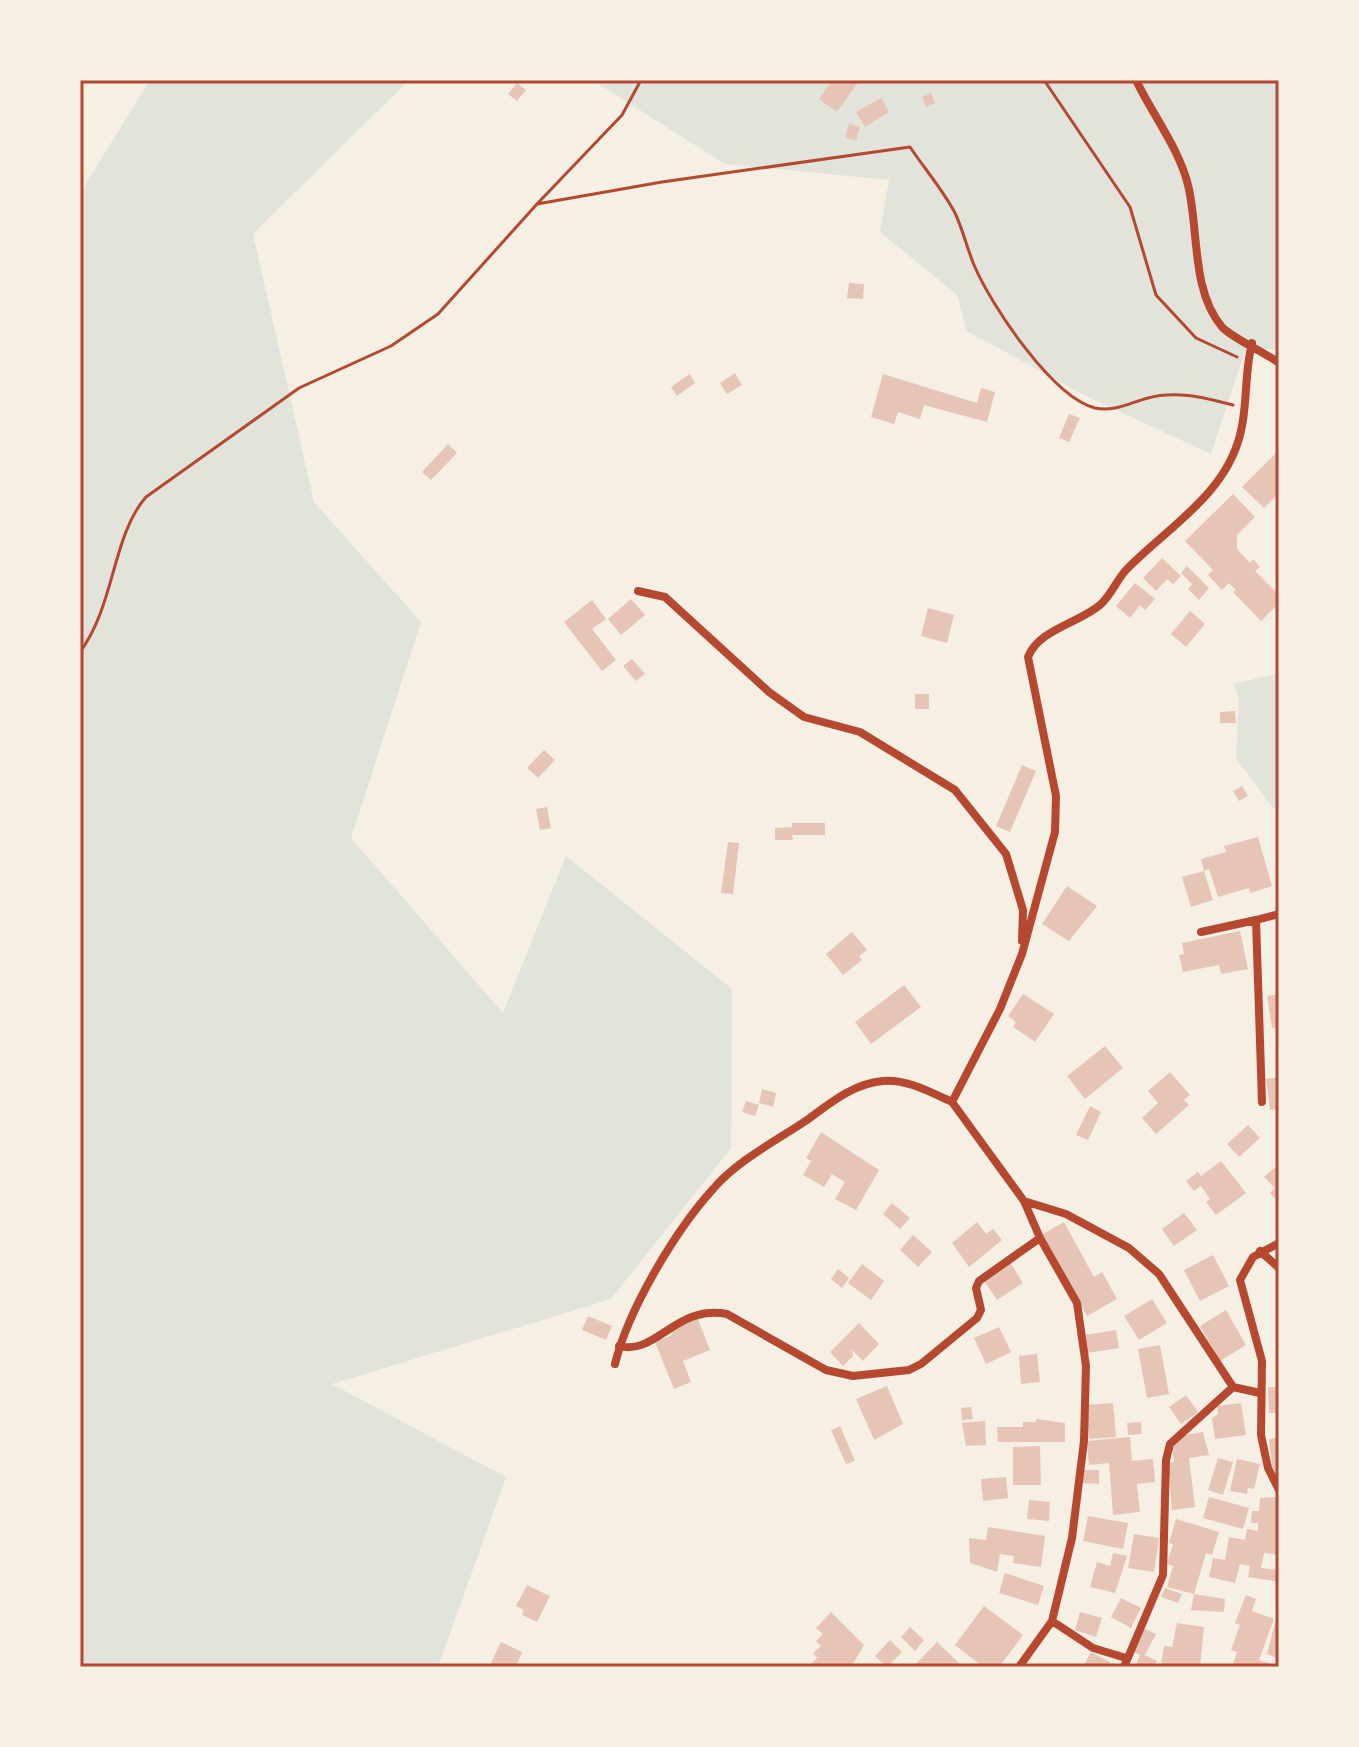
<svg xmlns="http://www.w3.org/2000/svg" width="1359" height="1747" font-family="Ubuntu,sans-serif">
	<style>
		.green { fill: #e2e4dc }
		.building { fill: #e6c5b7 }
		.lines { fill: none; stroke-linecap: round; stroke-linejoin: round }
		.path { stroke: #b5482f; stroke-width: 3 }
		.minor { stroke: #b5482f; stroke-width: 8 }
		.neatline { fill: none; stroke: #b5482f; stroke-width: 3 }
	</style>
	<rect width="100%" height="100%" fill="#f6efe4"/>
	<path class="green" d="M150,80h259l-156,154 61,268 107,120 -70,216 152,175 63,-157 166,133 -1,159 -120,151 -279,85 174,93 -68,190h-358v-1474z
		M592,80h687v271l-32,-6 -36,109 -129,-60 -115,-63 -10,-36 -77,-63 9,-52 -164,-16z
		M1279,673v137l-5,-1 -38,-51 3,-59 -5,-15z"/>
	<path class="building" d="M832,80h28l-23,32 -18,-13z
		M517,83l9,7 -9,11 -9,-7z
		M931,93l4,10 -9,4 -4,-10z
		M881,98l8,14 -24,15 -9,-15z
		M849,124l11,3 -4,14 -11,-4z
		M849,283l15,1 -1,15 -16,-1z
		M735,373l7,12 -15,9 -7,-11z
		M690,374l5,9 -18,13 -6,-9z
		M883,374l94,29 4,-15 14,4 -8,30 -63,-17 -4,14 -22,-7 -4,12 -23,-7z
		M1069,414l11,4 -11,24 -10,-4z
		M448,444l9,9 -26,27 -9,-8z
		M1279,450v43l-15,15 -22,-21z
		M1233,494l22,23 -18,18v14l13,14 3,-4 7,8 -5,4 24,24v8l-18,18 -28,-29 3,-2 -7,-7 -7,7 -14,-15 5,-5 -28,-29z
		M1162,558l19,18 -8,8 -6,-5 -11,12 -13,-13z
		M1187,566l22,22 -10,12 -11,-11 4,-5 -11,-11z
		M1135,583l20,16 -10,11 -5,-5 -10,13 -14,-12z
		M631,599l14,16 -24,20 -13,-16z
		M592,600l14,19 -14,10 24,31 -14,11 -38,-49z
		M928,608l26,7 -7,28 -26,-7z
		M1190,611l15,13 -19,23 -15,-13z
		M632,659l13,15 -9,7 -13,-15z
		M915,694h14v15h-14z
		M1235,711l1,12h-16v-11z
		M544,750l11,10 -17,18 -11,-10z
		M1022,765l14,6 -26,61 -14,-6z
		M1242,786l6,10 -9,5 -6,-10z
		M547,807l4,21 -11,2 -4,-21z
		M792,823h33v12h-33l1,5h-18v-12l17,-1z
		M1258,837l14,49 -22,7 -1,-5 -31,9 -9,-28 -5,2 -3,-12 25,-7 -2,-6z
		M728,842l11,1 -6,51 -12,-1z
		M1204,871l9,29 -22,7 -9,-30z
		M1067,886l30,20 -28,35 -27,-17z
		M1240,931l8,38 -27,5 -2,-9 -36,7 -4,-17 5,-1 -2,-11z
		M852,932l15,18 -8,6 3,4 -19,15 -17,-21z
		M904,985l17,22 -50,37 -16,-22z
		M1023,994l31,20 -19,28 -22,-15 3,-5 -8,-6z
		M1279,994v33l-7,1 -5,-32z
		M1105,1046l18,22 -38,31 -18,-23z
		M1170,1072l20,23 -6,5 5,5 -33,29 -14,-16 16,-15 -10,-12z
		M1279,1077v32l-9,1 -4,-31z
		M762,1089l14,4 -3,14 -14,-4z
		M746,1101l13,4 -4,11 -13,-4z
		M1090,1106l11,6 -13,28 -12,-5z
		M1248,1125l12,13 -21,19 -12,-13z
		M821,1132l58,38 -23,40 -21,-11 10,-17 -13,-8 -8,13 -21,-12 8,-14 -5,-3z
		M1221,1161l25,32 -30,22 -10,-13 4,-3 -9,-13 -7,5 -8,-10 12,-9 3,4z
		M1279,1164v39l-9,-10 5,-5 -11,-11z
		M892,1203l18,15 -10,11 -17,-15z
		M1184,1213l13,17 -23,16 -12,-17z
		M977,1222l9,12 7,-5 9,11 -33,27 -17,-24z
		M1064,1222l30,55 8,-5 15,27 -30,17 -46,-81z
		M913,1235l19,17 -14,15 -18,-17z
		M1213,1255l16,31 -29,15 -16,-31z
		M1010,1262l13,21 -26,17 -14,-21z
		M862,1264l22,17 -13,19 -23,-17z
		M838,1269l11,9 -7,10 -11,-9z
		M1152,1299l15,24 -28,17 -15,-24z
		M1226,1310l20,35 -26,16 -20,-35z
		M588,1316l24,10 -6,14 -24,-10z
		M697,1317l13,33 -27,11 8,21 -17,7 -19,-47 17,-7 -2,-7z
		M859,1323l20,21 -16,17 -11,-11 1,6 -10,10 -13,-14z
		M999,1327l12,25 -25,12 -12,-26z
		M1116,1330l3,18 -32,5 -2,-18z
		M1160,1345l9,49 -22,4 -9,-49z
		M1037,1354l3,28 -19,2 -2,-28z
		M887,1386l16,38 -29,16 -18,-41z
		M1268,1387h11v26h-10z
		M1186,1395l12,17 -17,12 -12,-17z
		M1113,1403l3,34 -27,2 -3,-34z
		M1241,1403l5,32 -31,4 -3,-21 6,-4 -1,-8z
		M971,1407l2,12 -11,1 -1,-12z
		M1036,1419l29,4v19h-67l-1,-15h26v-5h13z
		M985,1421l1,24 -20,1 -4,-23z
		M1141,1422l1,12 -14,1 -1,-12z
		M840,1426l15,35 -9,3 -15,-34z
		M1203,1432l6,23 -20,3 6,49 -23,3 -4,-47 6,-1 -2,-14 13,-13z
		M1279,1436v43l-7,-13 -3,-26z
		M1130,1437l2,24 21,-2 2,23 -18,2 3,28 -27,3 -4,-52 -20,2 -2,-24z
		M1040,1446l1,39h-28v-38z
		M1218,1458l15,4 -10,33 -15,-5z
		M1237,1459l23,5 -6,25 -6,-1 -1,6 -17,-3z
		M1083,1470h16v14l-17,-1z
		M1006,1477l2,21 -25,3 -2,-22z
		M1209,1497l40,11 -6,21 -40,-11z
		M1276,1497l3,58 -15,-2 -3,15 18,2v12l-31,-5 2,-11 -10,-2 -5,19 -26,-6 4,-19 12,2 4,-23 16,3 2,-11 11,2v-8h-7l1,-12h7l1,-13z
		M1029,1500l21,2 -1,19 -22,-2z
		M1088,1516l40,7 -5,26 -40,-8z
		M1176,1519l43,13 -7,23 -6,-2 -12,41 -27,-7 6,-21 -6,-2 6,-20 -4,-1z
		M988,1527l57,9 -4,31 -28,-4 1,-7 -14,-2 -3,18 -27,-9 -1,-25 17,2z
		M1134,1534l25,4 -5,34 -26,-4z
		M1113,1553l14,3 -12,37 -25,-6 7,-25 13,4z
		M1005,1573l39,13 -6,19 -39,-12z
		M527,1585l23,11 -13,26 -15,-7 2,-5 -8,-4z
		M1165,1588l17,6 -4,9 -17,-6z
		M1194,1594l31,5 -1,13 -33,-2z
		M1246,1595l10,4 -4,12 22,8 -15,41 10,3 -2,4h-35l5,-15 -6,-2 9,-25 -5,-2z
		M1121,1598l20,10 -10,20 -20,-11z
		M984,1606l39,29 -24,32h-16l-28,-22z
		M1279,1607l-1,18 1,34 -12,-5z
		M831,1612l33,33 -13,22 -41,-2 7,-7 -4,-5 8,-7 -5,-5 7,-7 -7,-6z
		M1080,1612l22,6 -6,19 -21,-7z
		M1177,1623l27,4 -4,40 -39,-2 3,-19 8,1z
		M910,1627l14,13 -9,11 -14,-14z
		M1143,1628l13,6 -11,21 12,6 -3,6h-19l5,-12 -8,-4z
		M890,1640l12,12 -15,15 -12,-11z
		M501,1642l21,10 -6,15h-27z
		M937,1642l26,25h-50z
		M1091,1652l19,10 -2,5h-25z"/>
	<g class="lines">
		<path class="path" d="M641,80l-19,35 -85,89 125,-22 248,-35c14,21 33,43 45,66 8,17 12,35 19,52 17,40 78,132 121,143 20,4 34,-5 53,-10 28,-8 58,0 85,7
			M1044,80l86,127 26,88 40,43 41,19
			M80,652c35,-47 32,-116 66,-155l153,-109 92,-42 47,-32 99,-110"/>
		<path class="minor" d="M1136,80c16,34 43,68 52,105 11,44 3,106 34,142 10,11 42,25 57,36
			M1252,343c-8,31 -4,62 -12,92 -15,60 -73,93 -113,134 -10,10 -15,25 -26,35 -21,19 -62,25 -73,53l28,139 -1,36 -33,122 -22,55 -48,93 72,99 42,13 63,34 30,26 74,113 27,6
			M638,591l27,6 104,95 35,25 56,15 95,58 51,64 17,56 -1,31
			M1201,932l55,-12
			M1262,1102l-6,-182 23,-6
			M1279,1243l-26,14 -13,23 22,81 -1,74 7,33 11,22
			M1260,1251l19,17
			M619,1346c37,10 57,-42 108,-32l99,56 27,6 56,-6 12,-6 56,-46 4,-8 -5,-22 3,-7 61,-43
			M615,1364c13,-54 60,-133 98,-175 25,-29 63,-48 94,-69 22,-16 47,-37 76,-39 24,-2 47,11 69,21
			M1052,1621l41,27 33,10
			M1019,1667l33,-46 20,-83 12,-97 2,-75 -9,-63 -37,-65 -16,-37
			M1124,1667l39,-92 3,-115 4,-16 63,-57"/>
	</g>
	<rect width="1359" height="1747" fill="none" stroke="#f6efe4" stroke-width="164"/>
	<rect x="82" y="82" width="1195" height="1583" class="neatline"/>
</svg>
